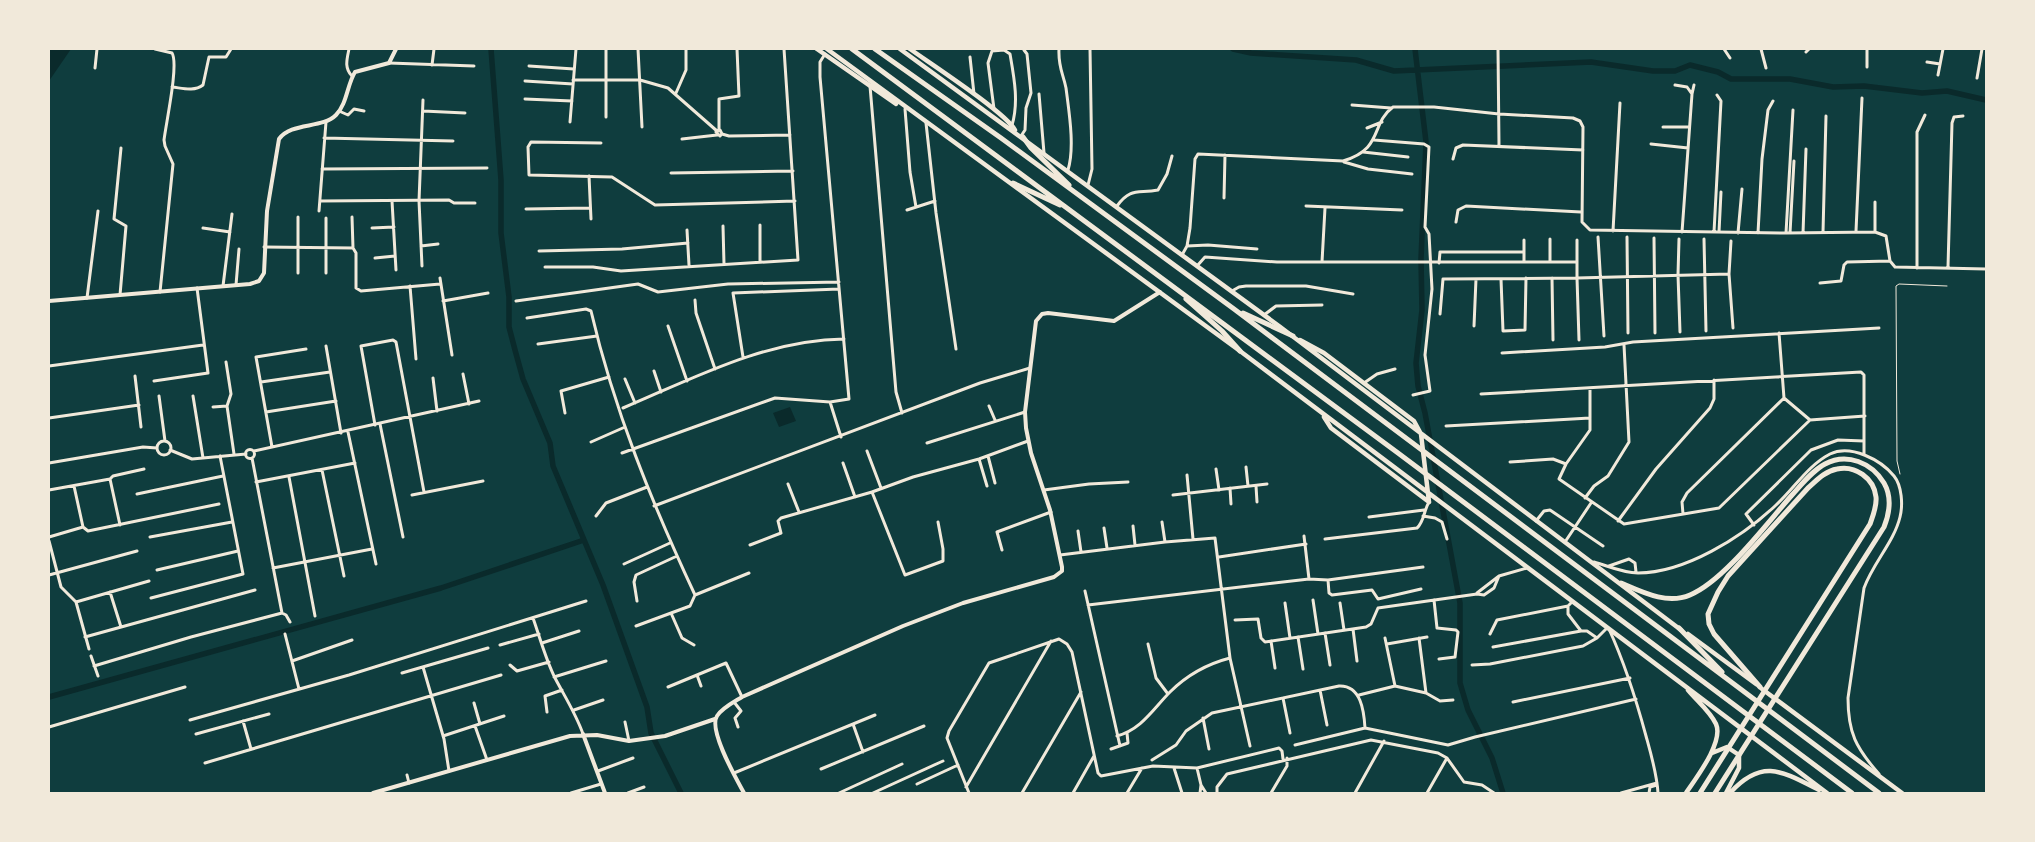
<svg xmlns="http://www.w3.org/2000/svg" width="2035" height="842" font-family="'Nunito Sans',sans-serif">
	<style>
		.water { fill: #0a2a2b }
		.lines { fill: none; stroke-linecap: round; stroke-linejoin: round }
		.canal { stroke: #0a2a2b; stroke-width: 5.5 }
		.service { stroke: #f1e9da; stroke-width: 1 }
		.minor { stroke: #f1e9da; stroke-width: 3 }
		.tertiary { stroke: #f1e9da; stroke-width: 4 }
		.secondary { stroke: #f1e9da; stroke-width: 4.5 }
		.primary { stroke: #f1e9da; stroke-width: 5 }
		.trunk { stroke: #f1e9da; stroke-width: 5 }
	</style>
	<rect width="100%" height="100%" fill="#0f3d3e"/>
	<path class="water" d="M49,49h22l-22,32z
		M790,407l6,14 -17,6 -6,-14z"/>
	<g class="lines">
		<path class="canal" d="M491,49l10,131v53l8,64v30l6,23 8,29 27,64 3,23 50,119 44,122 4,26 30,60
			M1233,49l18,4 105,7 38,11 197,-9 62,9h22l15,-6 28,7 13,7h59l43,8 31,-1 58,7 25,-2 39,9
			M1415,49l11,93 -5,117 1,51 -6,53 2,23 7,27 35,190v80l8,27 24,48 11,35
			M49,697l392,-109 143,-48"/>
		<path class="service" d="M1900,474l-3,-13 -1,-175 3,-2 48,2"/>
		<path class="minor" d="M155,49l17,4c7,11 -6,70 -8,87l1,6 8,18 -13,128
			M349,49c-2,10 -5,19 3,27
			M638,49l4,78
			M1059,49c-1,18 4,24 7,39 3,24 9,59 2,82
			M1498,49l1,96
			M1724,49l6,9
			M1761,49l5,19
			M1806,52l3,-3
			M970,57l4,37
			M1927,62l13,2
			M389,63l85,3
			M432,65l2,-16
			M529,66l45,3
			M1867,67v-18
			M95,68l2,-19
			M1938,75l5,-26
			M1977,78l5,-29
			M573,80h67l28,8 49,43
			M525,81l48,3
			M1675,85l12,2 5,7 -10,138
			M870,86l26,306 6,21
			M172,87c10,1 22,5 31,-2l6,-28h17l5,-8
			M676,93l10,-23v-21
			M1039,94l5,59
			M1692,94l2,-9
			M525,99l47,2
			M1352,105l39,3
			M905,109l5,63 6,35
			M994,109l-6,-46 4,-12 12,-1 6,4c4,23 9,48 2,71
			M339,111l9,4 6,-6 10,2
			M423,111l42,2
			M606,117v-68
			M570,122l6,-73
			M926,123l10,90 20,136
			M1663,127h26
			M1367,128l15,-6
			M719,130v-31l20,-3 -2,-47
			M722,134l-2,-4 -4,2 4,4 2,-2 7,2 61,-1
			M1021,136l4,-6 1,-22 5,-15 -4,-39 -3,-4
			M324,138l129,3
			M682,139l35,-4
			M1374,140l50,4 5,3 -4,80 4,7 3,55 -7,66 5,36 -17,4
			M601,143l-70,-1 -3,5 1,28 83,2 43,28 140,-4
			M1651,144l37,4
			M1363,152l45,5
			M1453,159l3,-11 7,-3 120,5
			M1344,162l24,7 44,5
			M322,169l165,-1
			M671,173l122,-2
			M589,176l2,43
			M1088,185l4,-16 -2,-120
			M1224,198l1,-43
			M320,201l129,-1 5,3h21
			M392,201l4,69
			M1117,206c14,-19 21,-12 41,-16l9,-16 5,-18
			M1306,206l96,4
			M526,209l64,-1
			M907,210l28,-9
			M319,211l7,-89
			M352,217l1,31
			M326,218v55
			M1456,222l2,-12 8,-4 115,6
			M760,225v37
			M723,226l1,38
			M203,228l27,4
			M372,228l22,-1
			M687,230l2,35
			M1613,231l7,-128
			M1856,231l6,-133
			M1714,232l7,-131 -4,-6
			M1719,232l2,-40
			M1823,232l3,-116
			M1875,232v-30
			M1738,233l4,-44
			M1758,233l4,-74 6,-49 5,-9
			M1786,233l7,-123
			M1790,233l4,-72
			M1803,233l3,-84
			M1598,237l6,99
			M1627,237l1,96
			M1654,238l1,95
			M1679,239l-1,36 2,57
			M1704,239l2,92
			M1577,240v38l152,-4
			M1731,241l-2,33 4,54
			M421,246l17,-2
			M1187,246l21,-1 49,4
			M264,247l89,1 3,5v35l5,3 79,-7
			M539,251l83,-2 66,-6
			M1182,255l5,-9 3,-18 5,-69 3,-5 145,7c41,-12 27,-37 50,-54h41l65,7 74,4 7,3 3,6 -1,95 8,8 196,3 89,-1 11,4 4,25 5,6 91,2
			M375,258l20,-2
			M1322,262l3,-54
			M1524,262v-22
			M1550,262v-23
			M1439,263l1,-11h84
			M422,266l-3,-65 4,-101
			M1197,266l8,-9 72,5h299
			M545,267h48l28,4 177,-11 -14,-211
			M1948,267l4,-144 2,-6 9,-1
			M1917,268v-136l8,-17
			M298,273v-56
			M440,278l12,77
			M1552,278l1,62
			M1501,279l2,52 22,-1 1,-52
			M1820,283l21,-2 3,-16 3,-3 43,-1
			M236,285l3,-36
			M223,286l9,-72
			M410,286l6,73
			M1232,291l7,-4 7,-1h60l47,8
			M120,295l6,-69 -12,-7 7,-71
			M87,298l11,-87
			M695,300l1,13 19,56
			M443,301l45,-8
			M516,301l122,-17 20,8 70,-8 111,-2
			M1440,314l3,-35 134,-1 2,62
			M1264,315l12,-9 46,-1
			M527,318l59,-9 5,2c23,99 61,192 104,284l-5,11 -54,20
			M668,326l19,55
			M1474,326l2,-47
			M1779,333l5,65 26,22
			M538,344l59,-8
			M326,346l15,87
			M1502,353l103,-6 28,-5 246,-14
			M743,357l-10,-64 106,-4
			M226,362l5,32 -4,12 7,48
			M49,366l154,-21
			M654,371l7,21
			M463,374l6,30
			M135,376l6,51
			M433,378l4,33
			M625,379l10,24
			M154,381l54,-8 -11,-85
			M261,382l69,-10
			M1364,383l13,-9 18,-5
			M1590,388v42l-24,34 -7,15 65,45 95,-16 91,-88 55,-4
			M1481,394l380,-22 3,3v79
			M159,396l6,45
			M193,396l10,62
			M830,402l11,35
			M989,406l6,14
			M213,407l14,-1
			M623,408c71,-30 142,-68 221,-69
			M266,412l70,-11
			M565,413l-4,-22 48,-14
			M49,418l90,-13
			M380,424l23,113
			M375,425l-14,-79 32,-6 3,2 28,150
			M1446,426l144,-8
			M348,432l28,132
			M157 448a7 7 0 1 1 14 0a7 7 0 1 1-14 0Z
			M591,442l34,-15
			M927,443l98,-31
			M272,447l-16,-90 50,-8
			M245.5 454a4.5 4.5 0 1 1 9 0a4.5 4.5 0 1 1-9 0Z
			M170,450l22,9 54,-5
			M254,451l225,-50
			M867,451l14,37
			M622,453l153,-55 55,4 19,-3 -29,-322v-15l5,-8
			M988,456l7,27
			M252,458l30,155 4,2 4,7
			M979,459l8,27
			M1510,462l43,-3 13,5
			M49,463l94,-16 14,1
			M843,463l12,34
			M1246,467l2,19
			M1216,469l3,21
			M322,470l22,106
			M1187,475l6,64
			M289,477l26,139
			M110,479l10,46
			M256,482l99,-19
			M788,484l11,28
			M74,486l9,41 5,4 131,-27
			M1256,486l1,16
			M1230,488l1,16
			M49,490l61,-11 3,-3 31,-7
			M1044,490l45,-6 39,-2
			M872,492l33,83 38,-14v-12l-5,-27
			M137,494l86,-18
			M412,495l71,-14
			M1173,495l94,-11
			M1585,498l9,-12 14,-10 21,-34 -5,-97
			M654,506l326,-123 50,-15
			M1683,514l-1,-12 5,-9 97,-95
			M596,516l10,-13 41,-16
			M1423,516l12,2 7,4 5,17
			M1369,517l55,-7
			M1536,521l8,-10 6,-1 53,36
			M1618,521l38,-52 54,-61 4,-9v-19
			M1162,522l3,20
			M1754,525l-8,-11 65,-64 27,-10 26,1
			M1133,526l2,19
			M1104,528l3,20
			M1078,531l3,21
			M1304,536l5,43
			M49,537l34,-10
			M150,537l82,-15
			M1325,539l92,-11c7,-6 7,-18 12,-26
			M49,541l12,46 15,15 13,47
			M1565,542l26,-39
			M750,545l31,-12 -3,-12 3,-3 91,-26 41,-15 66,-18 49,-18
			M1002,550l-5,-18 54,-20
			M1060,555l105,-13 50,-4 15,120 20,88
			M1219,557l87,-13
			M1594,562c14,4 29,11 44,11 47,0 104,-36 137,-67 19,-17 32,-40 55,-52 21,-10 51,6 64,22 8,10 9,29 6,41 -6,25 -27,46 -36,71l-16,110c0,35 8,50 31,76
			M624,564l46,-21
			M1609,566l20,-7 6,4 1,9
			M273,568l99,-19
			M157,570l81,-19
			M49,575l88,-24
			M1328,580l1,13 3,2 40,-5 6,9 43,-10
			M1085,591l35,155
			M110,592l11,35
			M1477,593l22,-17 28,-8
			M695,595l54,-22
			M151,598l92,-24 -23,-118
			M1313,600l5,34
			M1434,600l3,28 19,2 2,2 -3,25 -16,2
			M637,601l-3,-19 2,-7 41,-19
			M76,602l73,-21
			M1572,602l-4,4v8l13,17
			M1285,603l5,35
			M1340,603l4,27
			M1088,605l221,-26 19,1 95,-13
			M671,613l11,25 12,7
			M533,618c7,20 13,42 22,60 10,19 21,36 28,56
			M1235,620l23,-1 3,19 4,4 101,-15 5,-3 7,-16 99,-14 7,1 10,-7 5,-12
			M1353,629l4,32
			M1609,629c16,35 27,70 37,107 5,18 11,38 12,57
			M1325,633l5,32
			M285,634l14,55
			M1490,634l7,-14 71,-14
			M85,637l170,-47
			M1298,637l5,32
			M1385,638l10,48
			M1419,638l7,55
			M1271,641l4,27
			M542,643l37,-12
			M1148,644l8,34 12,16
			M1387,644l40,-7
			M500,645l39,-11
			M1493,647l88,-16h6l10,7
			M91,656l7,20
			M292,661l60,-21
			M510,665l7,6 32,-9
			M1472,665l18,-1 93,-18 14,-8 10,-10
			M94,666l97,-29 91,-24
			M423,667l21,72 5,32
			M402,673l86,-25
			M697,675l4,11
			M554,677l52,-16
			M668,687l58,-24 16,34
			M1320,690l7,35
			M1359,695l36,-9 31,7 14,8 13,-1
			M1283,698l7,35
			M734,702l7,9 -6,7 3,9
			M1513,702l117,-24
			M474,703l6,21
			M574,710l29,-10
			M547,712l-2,-16 17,-6
			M1203,718l6,31
			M190,720l159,-45 237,-74
			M243,721l8,28
			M625,722l4,19
			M853,724l10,28
			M475,726l12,34
			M49,727l136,-40
			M196,734l73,-20
			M443,736l61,-20
			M1117,736c25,-7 36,-27 53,-44 17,-17 37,-28 60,-34
			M1295,745l70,-17
			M1111,749l17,-6 -1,-10
			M1152,760l24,-15 10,-14 26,-18 127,-27c22,-1 25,25 26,42l83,17 27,-8 161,-38
			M205,763l296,-88
			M1174,768l8,25
			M821,769l103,-43
			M598,771l35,-13
			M734,773l141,-58
			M407,775l2,8
			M917,784l41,-19
			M1201,785l5,8
			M966,787l85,-146
			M571,793l30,-9
			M628,793l16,-6
			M839,793l63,-29
			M873,793l70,-32
			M969,793l-22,-55 2,-7 40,-68 70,-24 8,5 5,8 26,121 3,3 52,-10 44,2
			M1022,793l59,-101
			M1073,793l21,-37
			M1127,793l15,-25
			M1200,793l1,-8 -4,-17 82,-20 3,3 1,8
			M1217,793v-6l10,-13 144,-34 67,13 9,5 17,24 18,3 12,8
			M1271,793l16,-27v-8
			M1355,793l29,-52
			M1427,793l20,-35
			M1621,793l36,-10
			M1649,793l1,-6 7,-2"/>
		<path class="tertiary" d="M49,301l201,-17 9,-3 5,-8 3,-62 12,-72c12,-17 43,-10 57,-24 11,-11 11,-30 19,-43l34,-9 7,-14
			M583,734l22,59
			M373,793l197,-57 27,-1 32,6 36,-5 50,-17
			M744,793c-7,-13 -36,-63 -27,-77 5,-8 17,-14 25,-19l161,-71 60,-23 91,-26 8,-6v-4l-12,-57 -19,-57 -5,-25 -1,-16 11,-91 6,-7 6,-1 66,8 46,-29"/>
		<path class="secondary" d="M817,49l79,55
			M827,49l413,302 587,442
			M900,49l379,277 402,304
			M910,49c21,15 95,63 105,81
			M1300,340l24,13 90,68 7,13 8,68
			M1324,417l7,11 98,74
			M1688,634l68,50
			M1762,689l140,104
			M1712,753l15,-6 12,8v13l-13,25
			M1686,793c10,-15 38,-51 30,-69 -6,-13 -19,-23 -28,-34
			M1730,793c32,-35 52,-22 89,-3"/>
		<path class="primary" d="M1621,583c21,9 46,22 69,12 34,-14 77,-72 102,-100 10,-11 20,-24 33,-31 22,-12 47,-1 59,19 8,14 6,29 0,44l-169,266
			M1700,793l170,-269c3,-8 7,-18 6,-27 -2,-19 -21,-32 -39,-28 -12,2 -21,12 -29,19l-80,88 -10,16 -10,22 1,10 5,10 46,53"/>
		<path class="trunk" d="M852,49l546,404 454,340
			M875,49l126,89 233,171 645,484
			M1023,137l8,11 38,37
			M1013,183l47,22
			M1186,299l36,32 18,20
			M1243,313l50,23
			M1679,628l43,44"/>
	</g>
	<rect width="2035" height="842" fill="none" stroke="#f1e9da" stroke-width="100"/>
</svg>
